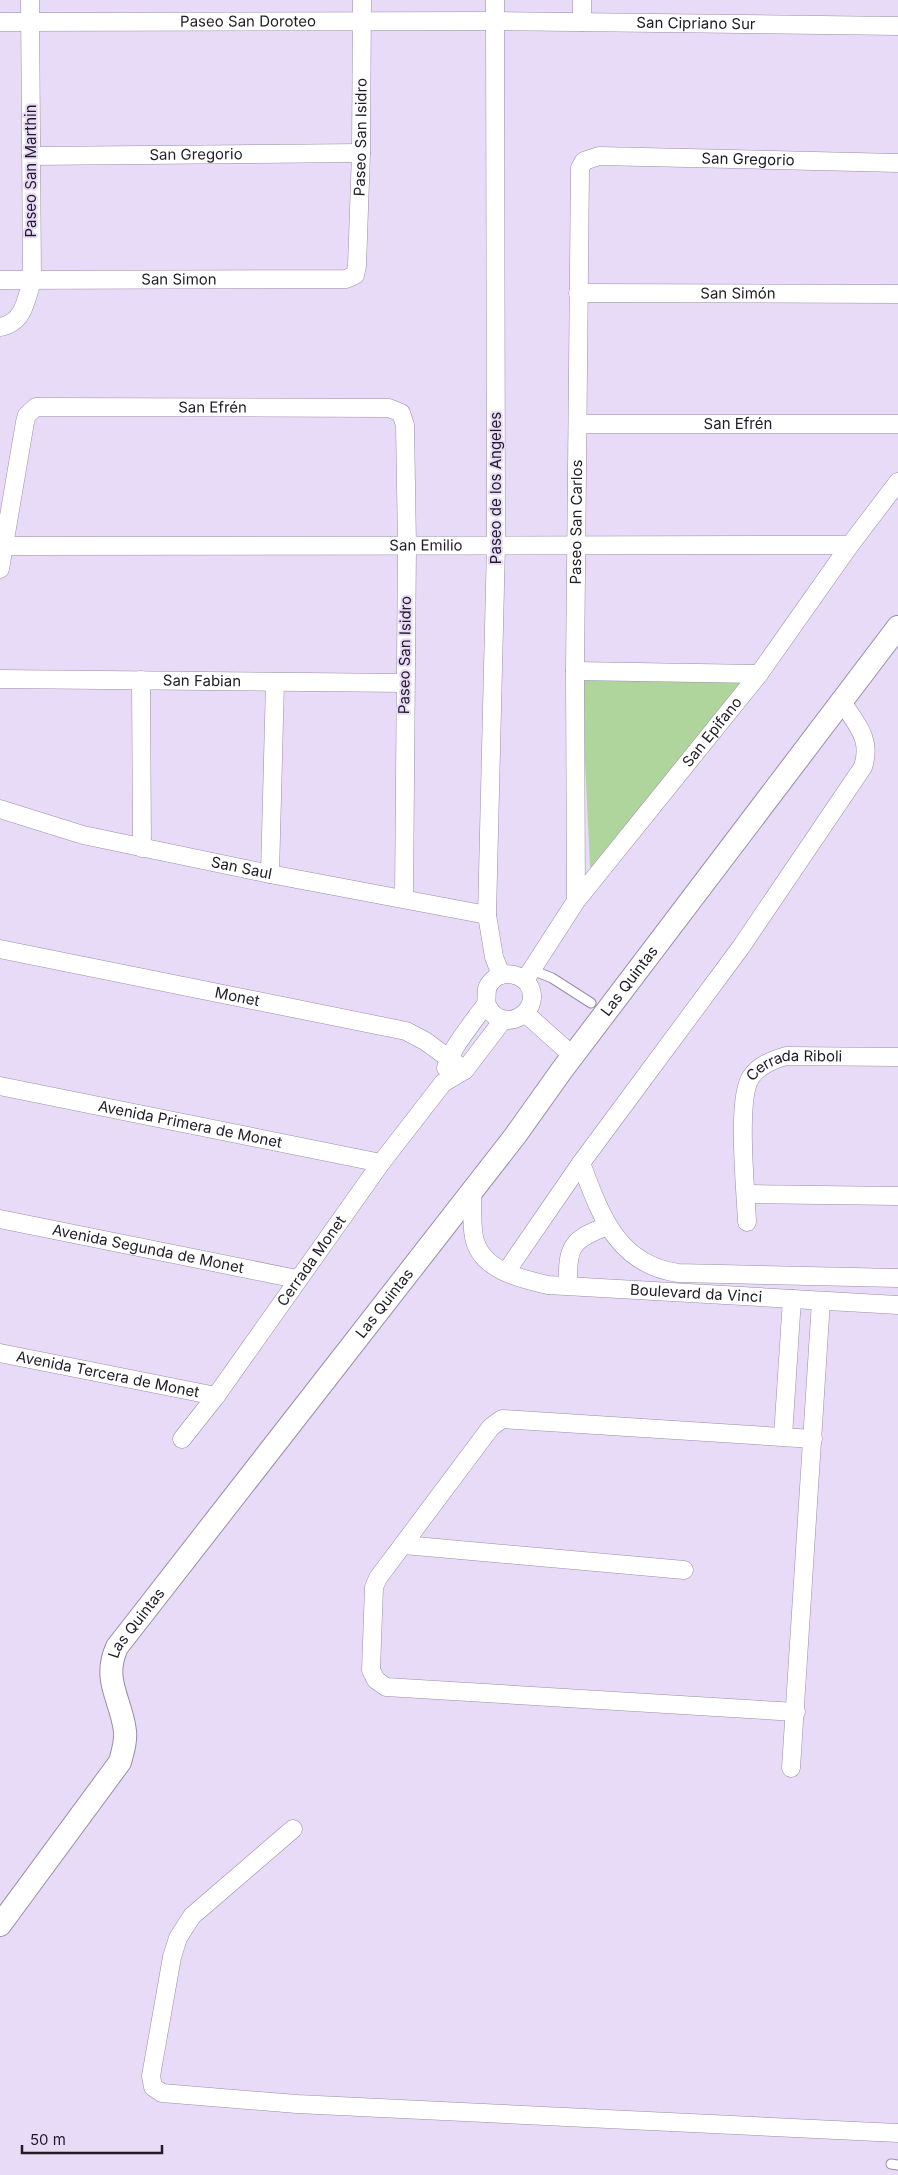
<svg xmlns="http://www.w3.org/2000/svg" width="898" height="2175" font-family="Inter,sans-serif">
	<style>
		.green { fill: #b0d59c }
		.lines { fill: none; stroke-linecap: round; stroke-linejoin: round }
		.service-casing { stroke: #998da9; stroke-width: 11 }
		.minor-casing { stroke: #998da9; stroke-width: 19 }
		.tertiary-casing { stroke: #998da9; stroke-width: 24 }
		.service { stroke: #fff; stroke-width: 9 }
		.minor { stroke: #fff; stroke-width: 18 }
		.tertiary { stroke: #fff; stroke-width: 22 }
		.labels { text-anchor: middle; stroke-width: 4; stroke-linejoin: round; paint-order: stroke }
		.street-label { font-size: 15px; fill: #201b26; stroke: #e8dbf8 }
	</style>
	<rect width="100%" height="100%" fill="#e8dbf8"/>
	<path class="green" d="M581,678l166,4 -153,192 -4,-8z"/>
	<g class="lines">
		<defs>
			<path id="service" d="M532,970l20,8 39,25
				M891,2164l7,1"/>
			<g id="minor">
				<path d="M495,0l1,545 -9,370 7,42 7,18"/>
				<path id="s1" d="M0,22l495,-1 403,5"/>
				<path d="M582,22v-22"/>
				<path id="s2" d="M31,156l330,-3"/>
				<path id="s3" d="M0,280l346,-1 9,-4 2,-9 4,-113 1,-153"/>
				<path id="s4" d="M578,293l320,1"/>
				<path d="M0,327c24,-4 26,-27 32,-47l-2,-280"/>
				<path id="s5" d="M579,424h319"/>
				<path id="s6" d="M4,546l846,-1"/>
				<path id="s7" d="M0,569l25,-147 2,-7 9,-8 353,1 12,5 4,12 2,120 -3,353"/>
				<path d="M575,671l184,3"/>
				<path id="s8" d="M0,679l405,4"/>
				<path d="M141,680l1,168"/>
				<path id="s9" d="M0,809l83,26 187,39 217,41"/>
				<path d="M270,874l5,-192"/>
				<path id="s10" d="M576,901l-1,-230 5,-503 4,-7 15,-5 299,7"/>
				<path id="s11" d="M0,949l406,82 19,10 40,29"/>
				<path id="s12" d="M525,980l51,-79 183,-227 91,-129 48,-63"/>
				<path d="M525,1013l48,43"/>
				<path d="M446,1068c5,-19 20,-36 31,-52 3,-4 8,-9 9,-13 2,-8 -2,-14 5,-21 11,-14 35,-8 40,8 7,23 -23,40 -39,23 -2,-2 -4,-7 -6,-9"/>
				<path id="s13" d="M0,1086l381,77"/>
				<path d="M581,1163c19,50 35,101 97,110l220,5"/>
				<path id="s14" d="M472,1190c1,15 -1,32 2,47 6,33 47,42 74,48l350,20"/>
				<path d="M746,1194l152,2"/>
				<path id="s15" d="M0,1219l297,60"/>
				<path id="s16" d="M747,1222c-1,-28 -11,-124 4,-145 8,-12 22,-17 35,-21l112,1"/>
				<path d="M506,1272l75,-109 160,-216 122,-180c9,-28 -6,-42 -21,-65"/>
				<path d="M568,1285c-1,-38 3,-46 40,-59"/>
				<path id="s17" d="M0,1353l216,43"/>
				<path d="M783,1436l9,-137"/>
				<path id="s18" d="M182,1439l34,-43 165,-233 62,-80 22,-13 38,-50"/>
				<path d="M404,1545l280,25"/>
				<path d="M796,1712l-410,-25 -10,-7 -5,-10 3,-83 4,-9 113,-151 11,-8 311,20"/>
				<path d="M791,1768l30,-467"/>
				<path d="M293,1829l-101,87 -14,22 -6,19 -21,119 2,11 9,6 135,11 601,29"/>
			</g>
			<g id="tertiary">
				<path id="s19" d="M0,1925l120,-163c3,-11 6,-20 5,-31 -4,-32 -23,-51 -8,-84l398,-511 47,-66 336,-443"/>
			</g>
		</defs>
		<use href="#service" class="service-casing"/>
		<use href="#minor" class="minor-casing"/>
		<use href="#tertiary" class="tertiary-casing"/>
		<use href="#service" class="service"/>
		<use href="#minor" class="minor"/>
		<use href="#tertiary" class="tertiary"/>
	</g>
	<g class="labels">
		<g class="street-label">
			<text dy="5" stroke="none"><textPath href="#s1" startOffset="248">Paseo San Doroteo</textPath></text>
			<text dy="5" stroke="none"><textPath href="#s1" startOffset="696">San Cipriano Sur</textPath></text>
			<text dy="5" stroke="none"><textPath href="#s3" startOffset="494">Paseo San Isidro</textPath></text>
			<text dy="5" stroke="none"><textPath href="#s2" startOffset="165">San Gregorio</textPath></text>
			<text dy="5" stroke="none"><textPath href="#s10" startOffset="906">San Gregorio</textPath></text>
			<text transform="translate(31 171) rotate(-90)" y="5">Paseo San Marthin</text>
			<text dy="5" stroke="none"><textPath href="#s3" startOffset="179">San Simon</textPath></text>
			<text dy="5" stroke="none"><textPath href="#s4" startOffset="160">San Simón</textPath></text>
			<text dy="5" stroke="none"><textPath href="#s7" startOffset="345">San Efrén</textPath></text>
			<text dy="5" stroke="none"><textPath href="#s5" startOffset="159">San Efrén</textPath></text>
			<text transform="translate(496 488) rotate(-90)" y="5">Paseo de los Angeles</text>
			<text dy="5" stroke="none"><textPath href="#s10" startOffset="379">Paseo San Carlos</textPath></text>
			<text dy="5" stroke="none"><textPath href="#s6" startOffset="422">San Emilio</textPath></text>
			<text transform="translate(405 655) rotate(-89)" y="5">Paseo San Isidro</text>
			<text dy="5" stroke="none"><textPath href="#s8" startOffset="202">San Fabian</textPath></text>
			<text dy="5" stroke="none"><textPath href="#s12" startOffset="311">San Epifano</textPath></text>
			<text dy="5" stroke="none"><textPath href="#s9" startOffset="249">San Saul</textPath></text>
			<text dy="5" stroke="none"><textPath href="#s19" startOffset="1161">Las Quintas</textPath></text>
			<text dy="5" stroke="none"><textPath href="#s11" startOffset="242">Monet</textPath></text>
			<text dy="5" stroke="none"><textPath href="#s16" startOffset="194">Cerrada Riboli</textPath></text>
			<text dy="5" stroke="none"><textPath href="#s13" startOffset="194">Avenida Primera de Monet</textPath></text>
			<text dy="5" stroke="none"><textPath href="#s15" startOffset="151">Avenida Segunda de Monet</textPath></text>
			<text dy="5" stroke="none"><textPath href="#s18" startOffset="220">Cerrada Monet</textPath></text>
			<text dy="5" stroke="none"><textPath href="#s14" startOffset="289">Boulevard da Vinci</textPath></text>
			<text dy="5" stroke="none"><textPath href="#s19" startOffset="756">Las Quintas</textPath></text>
			<text dy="5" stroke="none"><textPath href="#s17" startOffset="110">Avenida Tercera de Monet</textPath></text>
			<text dy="5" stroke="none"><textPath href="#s19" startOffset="351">Las Quintas</textPath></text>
		</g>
	</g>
	<path d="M22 2145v8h140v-8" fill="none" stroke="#201b26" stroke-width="2.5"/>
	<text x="30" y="2145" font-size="15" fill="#201b26" stroke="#e8dbf8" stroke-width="4" paint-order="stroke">50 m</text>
</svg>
